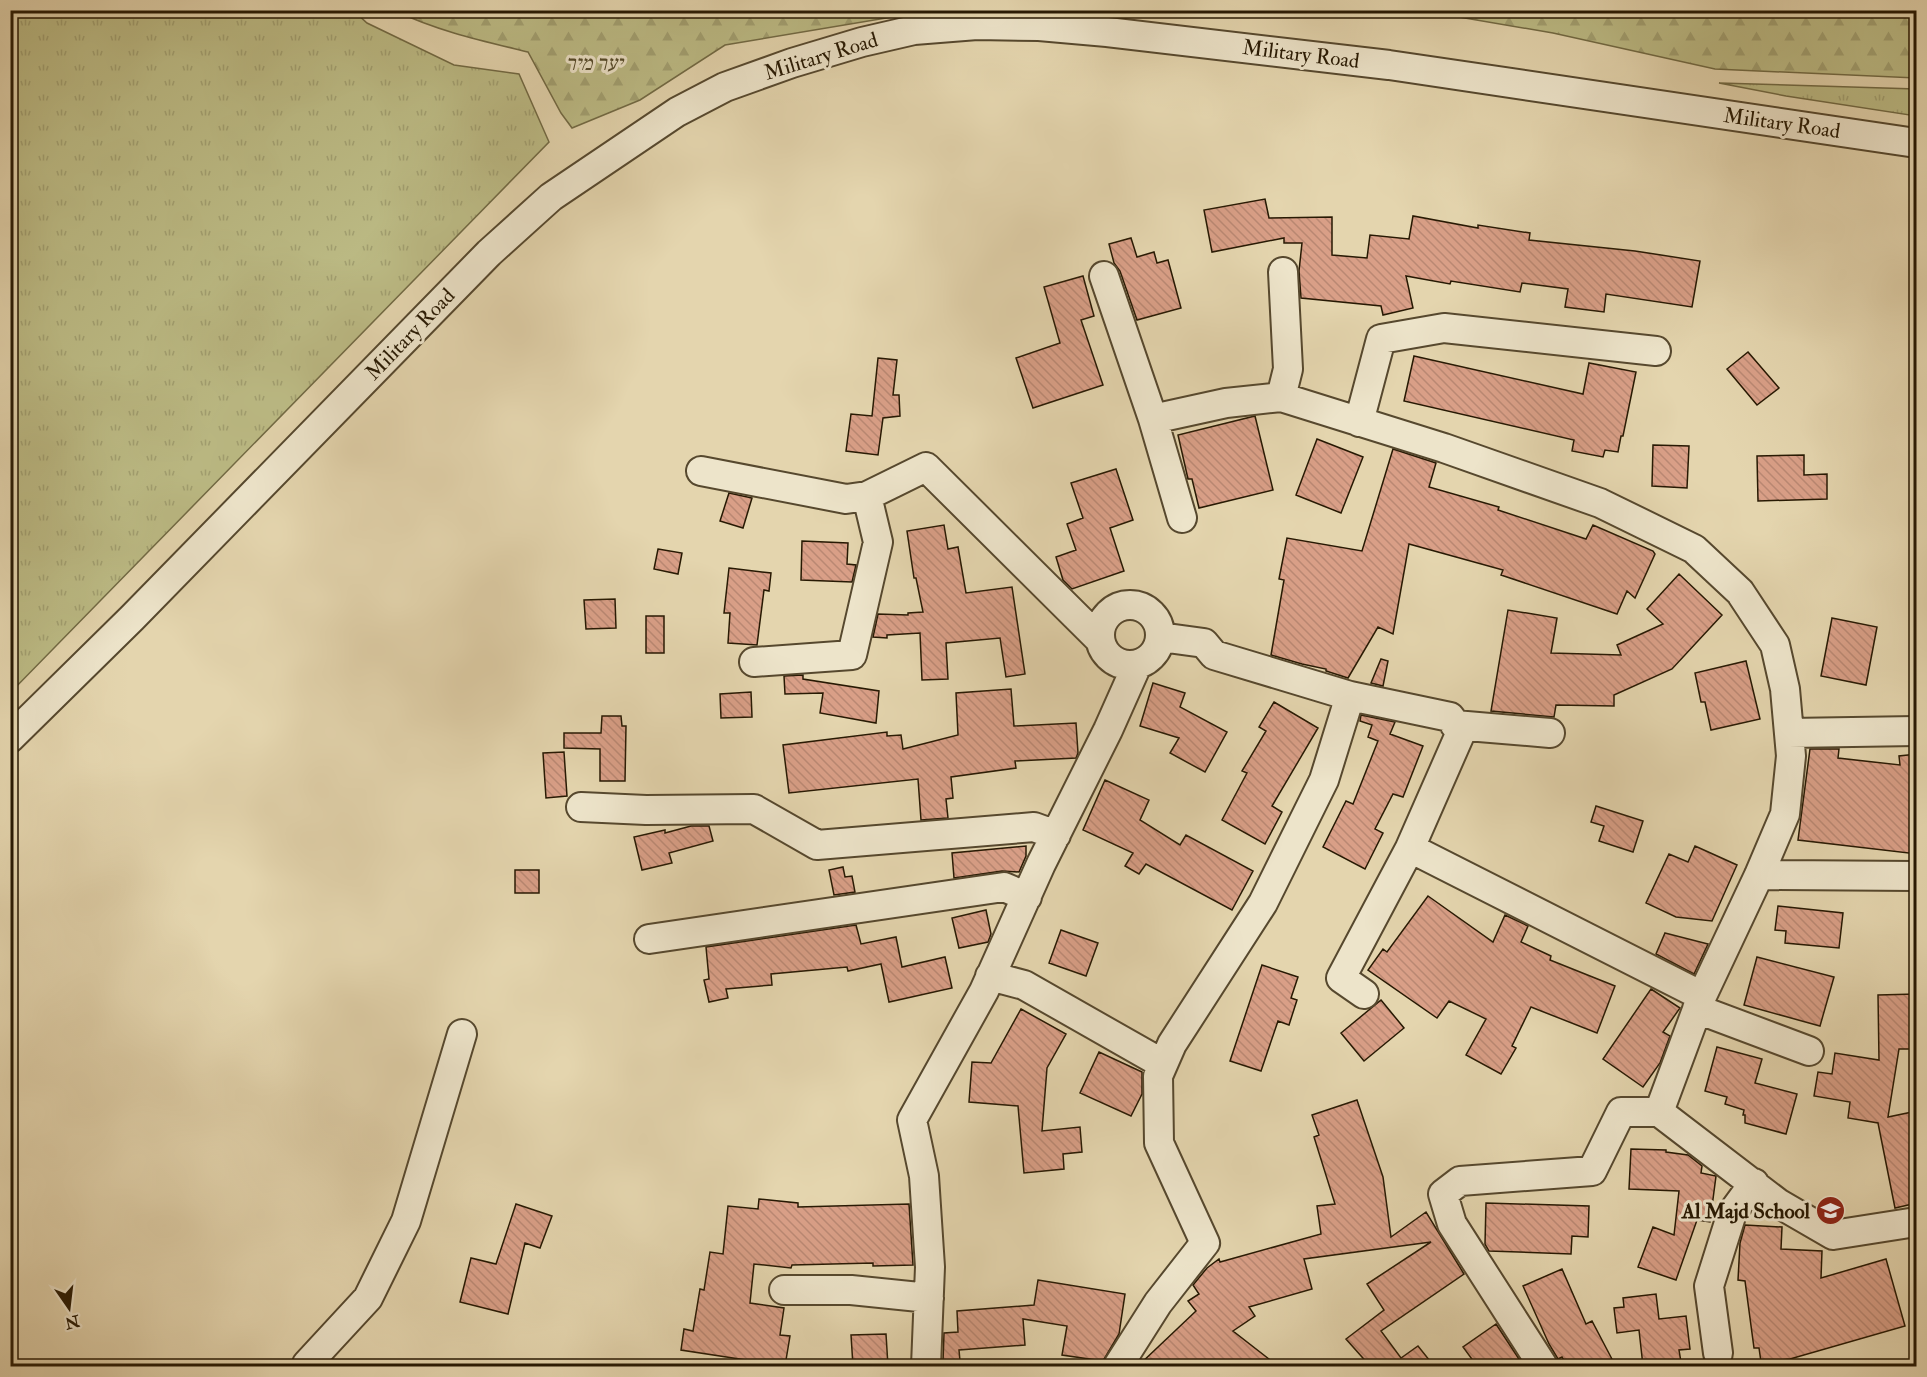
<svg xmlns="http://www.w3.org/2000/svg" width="1927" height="1377" font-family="'IM FELL Double Pica','Frank Ruhl Libre',serif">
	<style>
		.grass { fill: url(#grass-tufts); stroke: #726a44; stroke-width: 1.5 }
		.forest { fill: url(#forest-firs); stroke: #726a44; stroke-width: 1.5 }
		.building { fill: url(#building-back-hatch); stroke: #271903; stroke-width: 1.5 }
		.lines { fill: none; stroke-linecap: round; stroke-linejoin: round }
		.minor-casing { stroke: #56482e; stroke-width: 32 }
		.minor { stroke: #ede4ca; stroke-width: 28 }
		.labels { text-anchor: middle; stroke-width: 6; stroke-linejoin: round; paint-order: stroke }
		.street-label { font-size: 21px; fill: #271903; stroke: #ede4ca }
		.park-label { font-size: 21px; font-style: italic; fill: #544a2a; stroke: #ede4ca }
		.poi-label { font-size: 21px; font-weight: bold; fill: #271903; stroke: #ede4ca; text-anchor: end }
	</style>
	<defs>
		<pattern id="grass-tufts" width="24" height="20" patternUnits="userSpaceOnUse" patternTransform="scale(1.5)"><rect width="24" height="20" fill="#bcbb85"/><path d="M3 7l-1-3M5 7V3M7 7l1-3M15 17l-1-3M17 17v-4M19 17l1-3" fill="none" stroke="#a2a071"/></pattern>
		<pattern id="forest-firs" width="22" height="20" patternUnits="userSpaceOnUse" patternTransform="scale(1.5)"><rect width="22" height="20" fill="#bcbb85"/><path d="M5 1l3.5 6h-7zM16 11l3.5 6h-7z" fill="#a2a071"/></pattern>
		<pattern id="building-back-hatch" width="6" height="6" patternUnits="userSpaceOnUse" patternTransform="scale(1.5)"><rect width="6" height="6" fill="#d99f87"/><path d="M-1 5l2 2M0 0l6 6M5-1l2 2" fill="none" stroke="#ba8873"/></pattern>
	</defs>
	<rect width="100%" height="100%" fill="#e4d5ae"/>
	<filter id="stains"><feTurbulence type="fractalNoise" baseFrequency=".00333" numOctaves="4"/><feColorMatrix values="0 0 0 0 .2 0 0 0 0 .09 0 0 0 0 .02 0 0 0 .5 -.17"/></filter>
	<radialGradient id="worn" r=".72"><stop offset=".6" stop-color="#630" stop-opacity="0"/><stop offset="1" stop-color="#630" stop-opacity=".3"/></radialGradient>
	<path class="grass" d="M11,10l343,1 13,12 87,42 65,9 30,68 -538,550z
		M1719,83l197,6v27l-130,-20z"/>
	<path class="forest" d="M396,11h532l-203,34 -85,55 -68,28 -11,-15 -33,-61c-45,-11 -91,-21 -132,-41z
		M1424,11h492v67l-201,-9 -162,-36z"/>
	<path class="building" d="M1265,199l4,19 63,-1v38l35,3 3,-23 39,4 4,-23 65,12v-3l52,8 -1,7 106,11 65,10 -8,46 -86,-13 -2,18 -39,-5 3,-18 -46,-6 -2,9 -69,-11 -1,3 -44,-8 7,32 -30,7 -2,-9 -80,-8 -2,-27 3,-28h-18v-5l-72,14 -8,-42z
		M1131,238l6,19 17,-5 3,11 11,-3 13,48 -44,12 -17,-49 -6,-8 -5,-19z
		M1083,276l11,40 -13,4 22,65 -70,23 -17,-50 44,-15 -16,-56z
		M1748,352l31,36 -22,17 -30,-36z
		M1414,356l169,38 6,-31 47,9 -13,64h-2l-3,16 -13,-2 -2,7 -31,-6 2,-11 -170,-39z
		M878,358l19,2 -4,35h6l1,21 -17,2 -5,37 -32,-4 5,-37 21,2z
		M1255,416l18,74 -74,18 -7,-29h-4l-10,-44z
		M1317,439l46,18 -22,56 -45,-18z
		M1653,445l36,1 -2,42 -35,-2z
		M1393,449l43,14 -7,24 70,20 -1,3 88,29 7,-14 60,26 2,3 -20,44 -8,-7 -10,23 -116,-39 2,-5 -94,-26 -16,90 -15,-7 -30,51 -22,-7v-2l-24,-5 -31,-9 13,-75 -5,-1 8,-41 75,13z
		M1804,455v20l23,-1v25l-69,2 -1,-45z
		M1116,469l17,51 -23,8 14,43 -52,18 -9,-9 -7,-23 20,-7 -9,-26 16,-6 -12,-35z
		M729,493l23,5 -9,30 -23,-7z
		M944,525l4,24 10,-2 8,46 46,-6 13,87 -19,3 -6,-39 -54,5 2,36 -26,1 -2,-47 -33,2v3l-14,-1 5,-23 30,1v-2l15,-1 -7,-34h-2l-7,-47z
		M802,541l46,2 -1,21 9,1 -4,17 -51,-2z
		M658,549l24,4 -4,21 -24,-5z
		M729,568l42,5 -2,18 -5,-1 -7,55 -29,-2 2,-30h-6z
		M1679,574l43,41 -50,54 -58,26v11l-58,-1 -2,12 -63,-6 17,-101 49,8 -6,35 70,2 -4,-10 46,-21 -16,-15z
		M615,599l1,29 -30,1 -2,-29z
		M646,616h18v37h-18z
		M1832,618l45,9 -11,58 -45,-9z
		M1381,659l7,2 -5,25 -12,-3z
		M1746,661l14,58 -49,11 -6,-28h-4l-6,-29z
		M803,675v4l76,12 -3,32 -56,-10 3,-20 -38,1 -1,-18z
		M1153,683l32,10 -5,14 47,25 -22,40 -35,-19 9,-15 -39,-12z
		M1011,689l3,37 62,-3 2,30 -2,5 -61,3 1,7 -65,9 2,21 -7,1 2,19 -27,2 -3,-41 -129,14 -6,-48 104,-13v4l14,-1 2,14 55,-14 -2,-42z
		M751,692l1,25 -31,1 -1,-24z
		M1274,702l44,26 -46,78 10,6 -17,32 -43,-24 25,-47 -5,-2 24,-40 -7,-4z
		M1361,715l34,7 -5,12 33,12 -20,51 -10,-3 -18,35 8,4 -18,36 -42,-22 23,-46 7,3 25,-63 -10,-4 4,-12 -12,-4z
		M602,716h19l1,10h4l-1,55h-25v-32l-36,-1v-15h37z
		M1810,749h29l-1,9 62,7 -1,-9 18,-2v100l-119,-14z
		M564,752l3,44 -21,2 -3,-45z
		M1105,780l44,20 -9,20 40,25 6,-10 67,36 -21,39 -86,-46 -7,10 -14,-8 8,-13 -50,-23z
		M1596,806l47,15 -10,31 -34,-11 5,-15 -13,-4z
		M691,826h18l4,15 -44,12 3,10 -30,7 -8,-33 31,-7v3z
		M1026,846v10l-7,16 -17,-1 -48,7 -2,-25z
		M1695,846l42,19 -25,56 -36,-4 -30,-14 23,-49 19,8z
		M843,867l2,10 7,-1 3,16 -21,3 -5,-25z
		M515,870h24v23h-24z
		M1428,896l65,46 12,-27 23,11 -7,16 30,14 -1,4 65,26 -18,47 -66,-26 -19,39 4,2 -15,26 -35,-19 20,-36 -37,-18 -12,17 -69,-48 15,-21 4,3z
		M1778,906l65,7 -4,35 -54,-5 1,-12 -11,-1z
		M986,910l5,24 -3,8 -29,6 -7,-30z
		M856,925l5,19 35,-7 6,30 43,-10 7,31 -63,14 -8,-38 -33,7 -1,-4 -76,7 1,11 -46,4 2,9 -19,4 -5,-22 5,-1 -3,-32z
		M1061,930l37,13 -12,33 -37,-13z
		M1665,933l43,11 -14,30 -38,-20z
		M1757,957l77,20 -14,49 -76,-21z
		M1262,965l36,12 -7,21 6,2 -8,25 -11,-4 -17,50 -31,-10z
		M1651,989l29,19 -17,24 7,4 -10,27 -17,24 -40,-28z
		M1916,994l1,55h-18l-11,68 29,-6v92l-22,5 -17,-85 -30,-5 2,-16 -36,-6 4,-24 14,2 3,-21 44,7 -1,-65z
		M1381,1000l23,28 -40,33 -23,-28z
		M1021,1009l45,25 -19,34 -5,63 38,-4 2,25 -19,2 1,15 -40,4 -6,-67 -49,-4 3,-40 19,1z
		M1717,1047l45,12 -7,24 42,11 -11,40 -41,-11v-8h-2l1,-5 -19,-6 2,-7 -22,-6z
		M1099,1052l43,20v22l-11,22 -51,-23z
		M1357,1100l26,77 8,60 35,-25 38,62 -83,57 20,27 17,-12 16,20h-64l-24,-27 38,-29 -17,-26 64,-42 -127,17 8,30 -63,18 6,9 -22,15 45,35h-140l58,-55 -8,-10 11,-7 -6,-9 14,-17 12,-9 1,3 101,-28 -4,-28 18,-2 -21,-67 5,-2 -7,-20z
		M1631,1149l35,1v2l22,3 14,11 -1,7 15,3 -6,46 -13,-2 -21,60 -38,-13 15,-40 21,8 5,-44 -50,-2z
		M759,1199l39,4v4l111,-3 4,61 -40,1v-3l-81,2 -1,3 -37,-4 -4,39 34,5 -4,27 10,1 -5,30 -104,-16 3,-21 9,2 7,-42 4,1 6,-38 13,2 5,-48 30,3z
		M1486,1203l103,3 -1,31 -16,-1 -1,18 -82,-3 -4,-7z
		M516,1204l36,12 -12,32 -15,-5 -17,71 -48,-12 11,-44 25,6z
		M1745,1225l37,2 -1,22 41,2 -1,27 65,-19 19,67 -115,33 -29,3 -2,-14h-5l-9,-67 -7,-1 2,-37z
		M1562,1269l24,55 6,-3 21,40 -12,5h-34l-5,-9 -4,2 -9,-15 -26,-58z
		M1038,1280l87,14 -6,40 -16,27 -41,-6 5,-29 -44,-7 2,26 -66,5 1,11 -17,1 1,-29 14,-1 -1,-21 77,-6z
		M1656,1294l3,25 27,-3 4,33 -11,1 2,12 -38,4 -4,-36 -22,3 -3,-25 10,-1 -1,-9z
		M1496,1324l23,35 -11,7h-31l-14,-19z
		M886,1334l2,32h-35l-2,-31z"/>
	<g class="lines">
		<defs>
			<path id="minor" d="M1104,276l49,143 29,99
				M1281,397l7,-28 -5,-97
				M1153,419l73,-16 55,-6 163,51 156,55 94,46 46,43 35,53 10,44 6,67 -6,58 -26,61 -57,121 -43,116 119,91 55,32 83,-13
				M1359,422l22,-83 63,-11 212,23
				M701,471l145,28 21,-3 59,-29 174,173
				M1100 635a30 30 0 1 1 60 0a30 30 0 1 1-60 0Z
				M1160,637l44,6 10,12 136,41 100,21 11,15 -51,116 292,148
				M754,662l98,-7 26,-113 -11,-46
				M1455,725l95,8
				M1789,733l127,-2
				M10,738l122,-120 357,-365 62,-56 126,-85 48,-25 67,-24 70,-21 52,-12 63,-5 62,1 68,6 282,33 527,78
				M581,807l65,3 108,-1 63,36 217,-18 22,8
				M1759,875l157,1
				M649,939l355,-52 23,10
				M990,976l34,9 139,79
				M1364,994l-23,-16 69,-130
				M1697,1009l112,42
				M784,1290h67l78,8
				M1718,1353l-9,-67 23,-73 22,-30
				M307,1366v-2l61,-66 38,-77 56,-187
				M926,1366l4,-99 -6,-91 -12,-56 72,-129 57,-127 67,-134 29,-65
				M1118,1366l40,-63 47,-60 -46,-100 -1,-67 14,-32 91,-141 61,-123 26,-84
				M1543,1366l-91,-142 -9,-30 17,-13 132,-10 29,-59h38"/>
		</defs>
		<use href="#minor" class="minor-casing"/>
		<use href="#minor" class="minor"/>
	</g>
	<defs>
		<symbol id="school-disc" viewBox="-11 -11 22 22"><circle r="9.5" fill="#8f2418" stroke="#ede4ca"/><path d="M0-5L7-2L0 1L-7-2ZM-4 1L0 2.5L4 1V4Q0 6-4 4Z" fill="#fff"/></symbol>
	</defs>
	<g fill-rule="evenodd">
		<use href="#school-disc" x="1814" y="1194" width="33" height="33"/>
	</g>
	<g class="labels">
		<g class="street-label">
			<text transform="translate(1301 54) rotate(7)" y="7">Military Road</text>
			<text transform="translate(821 56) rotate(-17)" y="7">Military Road</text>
			<text transform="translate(1782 123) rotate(8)" y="7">Military Road</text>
			<text transform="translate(410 334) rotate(-46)" y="7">Military Road</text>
		</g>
		<g class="park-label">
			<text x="594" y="70">יער מיר</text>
		</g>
		<g class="poi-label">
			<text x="1810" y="1218">Al Majd School</text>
		</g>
	</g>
	<rect width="1927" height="1377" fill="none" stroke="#e4d5ae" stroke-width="36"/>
	<rect x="12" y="12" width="1903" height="1353" fill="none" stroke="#271903" stroke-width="3"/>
	<rect x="18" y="18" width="1891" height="1341" fill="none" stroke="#271903" stroke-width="1.5"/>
	<g transform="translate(69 1308) rotate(166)" stroke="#ede4ca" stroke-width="4.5" paint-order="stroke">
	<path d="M0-4.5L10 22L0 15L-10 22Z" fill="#271903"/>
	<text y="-9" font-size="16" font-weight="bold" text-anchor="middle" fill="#271903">N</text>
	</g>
	<rect width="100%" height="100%" filter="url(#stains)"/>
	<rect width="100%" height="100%" fill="url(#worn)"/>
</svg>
